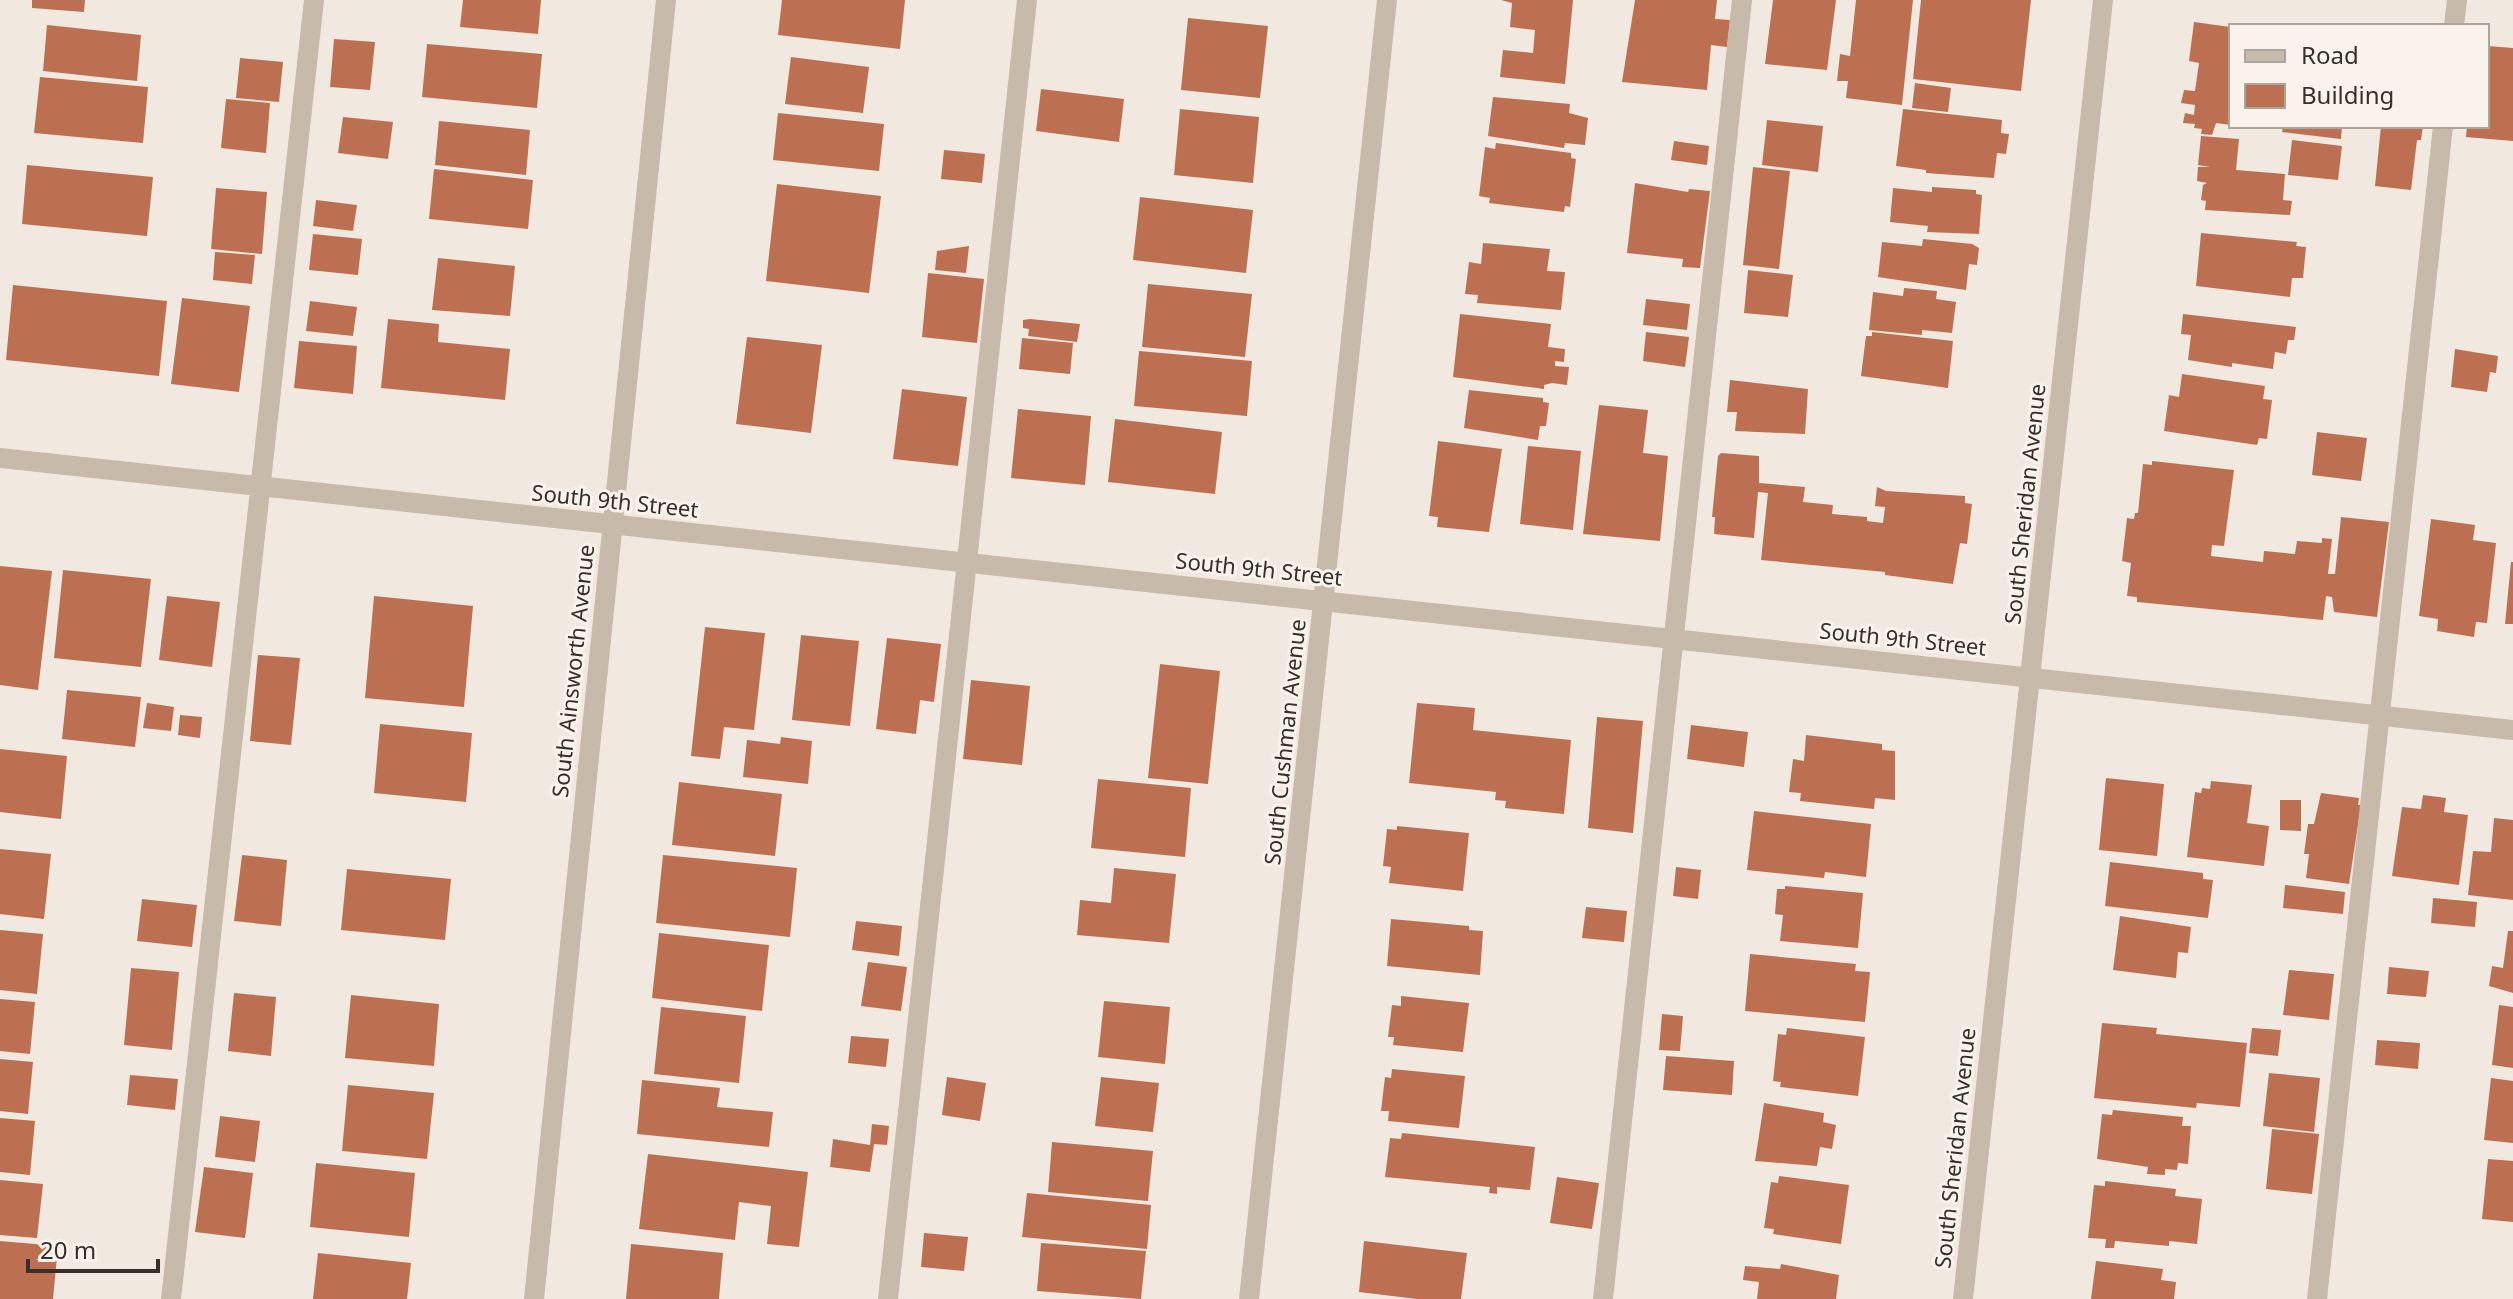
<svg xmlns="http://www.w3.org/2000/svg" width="2513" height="1299" font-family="'Noto Sans',sans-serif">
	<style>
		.building { fill: #bd7051 }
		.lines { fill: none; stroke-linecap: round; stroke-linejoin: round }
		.minor { stroke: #c8baab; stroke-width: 20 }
		.labels { text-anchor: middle; stroke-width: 6; stroke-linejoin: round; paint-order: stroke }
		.street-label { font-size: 22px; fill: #372f2a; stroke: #f9f3eb }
	</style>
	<rect width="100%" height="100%" fill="#f1e9df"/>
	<path class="building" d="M32,0h53l-1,12 -52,-4z
		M463,0h78l-3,34 -78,-7z
		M782,0h123l-5,49 -122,-14z
		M1501,0h72l-8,84 -65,-7 3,-27 30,3 2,-23 -25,-3 2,-24z
		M1635,0h82l-2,19 15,1 -3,27 -16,-2 -4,45 -85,-8z
		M1773,0h63l-9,70 -62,-6z
		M1856,0h57l-11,105 -56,-7 2,-17h-11l3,-27 10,2z
		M1921,0h110l-10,91 -108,-12z
		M1188,18l80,8 -8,72 -79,-8z
		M2194,22l36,5 1,98 -15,-2 -4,12 -11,-1 1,-5 -8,-1 1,-4 -12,-1 2,-10 9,2 1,-10 -14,-2 3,-13 11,1 4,-28 -10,-2z
		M47,25l94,10 -4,46 -94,-10z
		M334,39l41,3 -5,48 -40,-3z
		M427,44l115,10 -5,54 -115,-11z
		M2487,46l26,2v93l-47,-4 1,-11h20z
		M791,57l78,10 -6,46 -78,-9z
		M240,58l43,4 -4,40 -43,-4z
		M40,77l108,10 -5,56 -109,-10z
		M1915,83l36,5 -3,24 -36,-4z
		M1041,89l83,10 -5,43 -83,-11z
		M1493,97l77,7 -1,9 19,5 -3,27 -20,-2 -1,5 -76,-12z
		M226,99l44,4 -4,50 -45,-5z
		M1180,109l79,8 -6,66 -79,-8z
		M1903,109l99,11 -1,13 8,1 -3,20 -9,-1 -3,25 -68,-5v-3l-30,-4z
		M778,113l106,11 -5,47 -106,-11z
		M343,117l50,5 -5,37 -50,-6z
		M1767,120l56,6 -5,46 -56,-7z
		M439,121l91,9 -4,45 -91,-10z
		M2283,126h59l-1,13 -59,-7z
		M2381,126h42l-2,14h-4l-6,50 -36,-4z
		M2201,136l38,3 -3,31 49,4 -2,26 9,1 -2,14 -85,-5 1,-9 -5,-1 2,-15 4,-2 -10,-2 1,-14h12l-12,-2z
		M2292,140l50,6 -4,34 -50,-5z
		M1674,141l35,5 -2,19 -36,-5z
		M1496,143l75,10v5l5,1 -6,48 -5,-1 -1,6 -75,-9 1,-5 -11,-2 6,-49 10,2z
		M944,150l41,4 -3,29 -41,-4z
		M27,165l126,12 -6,59 -125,-12z
		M1753,167l37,4 -11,98 -36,-4z
		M434,169l99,11 -5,49 -99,-10z
		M1635,183l53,9 1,-3 21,2 -10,77 -18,-1 1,-8 -56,-6z
		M777,184l104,12 -12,97 -103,-12z
		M1932,187l44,3v4l6,1 -3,39 -52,-2 1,-6 -38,-4 3,-34 39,4z
		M216,188l51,4 -5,62 -51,-5z
		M1140,197l113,13 -7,63 -113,-13z
		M316,200l41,5 -4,26 -40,-5z
		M2201,233l96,9 -1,4 10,1 -3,31h-11l-2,19 -94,-11z
		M313,234l49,5 -4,36 -49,-5z
		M1923,239l49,5 7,4 -2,17 -8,-1 -3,26 -88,-13 4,-35 40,4z
		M1483,243l67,6 -3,22 18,1 -4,38 -84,-7 1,-8 -13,-1 4,-32 12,2z
		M969,246l-3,27 -31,-3 2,-19z
		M215,252l40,3 -3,29 -39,-4z
		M438,258l77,8 -5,50 -78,-6z
		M1748,270l45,5 -5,42 -44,-4z
		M928,273l56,6 -7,64 -55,-6z
		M1148,284l104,10 -7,63 -103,-10z
		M13,285l154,16 -8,75 -153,-16z
		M1904,288l33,3 -1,8 20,3 -4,31 -30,-3v5l-53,-5 4,-38 30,4z
		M182,298l68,8 -11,86 -68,-8z
		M1646,299l44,5 -3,26 -44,-5z
		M310,301l47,6 -4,29 -47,-5z
		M1460,314l91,10 -3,23 17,2 -1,13 -9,-1v5l14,1 -2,18 -15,-2 -8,2v4l-91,-12z
		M2183,314l113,13 -2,13h-6l-2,14 -11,-2 -2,17 -41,-6v4l-44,-7 3,-25 -10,-1z
		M388,319l51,5 -1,18 72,7 -5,51 -124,-12z
		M1030,319l50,5 -3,18 -49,-6 1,-7 -6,-1v-8z
		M1646,332l43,5 -4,30 -42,-6z
		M1872,332l81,9 -5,47 -87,-12 5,-40h6z
		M747,337l75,8 -11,88 -75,-9z
		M1022,338l51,5 -3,31 -51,-5z
		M299,341l58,5 -4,48 -59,-6z
		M2455,349l43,7 -2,17 -6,-1 -3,20 -36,-5z
		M1139,351l113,10 -5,55 -113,-10z
		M2182,374l83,12 -2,13 9,1 -5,39 -8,-1 -2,7 -93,-14 5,-36 10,2z
		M1730,380l78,9 -3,45 -70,-3 2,-19h-10z
		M902,389l65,8 -9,69 -65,-7z
		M1469,390l74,8v4l6,1 -3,23h-6l-2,14 -74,-12z
		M1599,405l49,5 -5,43 25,3 -8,85 -77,-7z
		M1018,409l73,7 -6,69 -74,-7z
		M1115,419l107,13 -7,62 -107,-12z
		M2317,432l50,6 -6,43 -49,-6z
		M1438,441l64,8 -13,83 -52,-5 1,-10 -9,-1z
		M1528,446l53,5 -8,79 -53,-6z
		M1721,453l38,3v27l46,4 -2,15 30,3 -1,9 35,3v4l16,2 2,-16 -10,-1 2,-19 9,4 79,5v7l7,1 -5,40 -7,-1 -7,41 -68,-9v-3l-124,-12 7,-67 -10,-1 -4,46 -40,-4 1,-17h-3l6,-61z
		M2152,461l82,9 -10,76 -12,-1 -1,11 52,6 1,-11 31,3 2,-13 25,2v-5l10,1 -4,35h7l6,-57 48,5 -12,95 -43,-5 -2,-15 -6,-1 -3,24 -186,-18v-5l-10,-1 4,-33 -9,-2 5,-43 7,1 1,-6h3l5,-49 9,1z
		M2431,519l44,6 -2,15 23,3 -9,80 -11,-1 -2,15 -37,-6 1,-12 -19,-3z
		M2511,562h2v62h-8z
		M0,566l52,5 -14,119 -38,-5z
		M63,570l88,9 -10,88 -87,-9z
		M167,596l53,6 -8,65 -53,-7z
		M374,596l99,10 -9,101 -99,-9z
		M705,627l60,6 -11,97 -30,-3 -4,32 -29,-3z
		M801,635l58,6 -9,85 -58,-6z
		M887,638l54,6 -7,58 -14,-2 -4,34 -40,-5z
		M258,655l42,3 -9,87 -41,-4z
		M1160,664l60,7 -12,113 -60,-6z
		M971,680l59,6 -8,79 -59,-6z
		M67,690l74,7 -6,50 -73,-8z
		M147,703l27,4 -3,24 -28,-3z
		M1417,703l58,5 -2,22 98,10 -7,74 -59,-6 1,-7 -11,-1 1,-8 -87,-9z
		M180,715l22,2 -2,21 -22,-3z
		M1597,717l46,4 -10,112 -45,-5z
		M380,724l92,9 -6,69 -92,-9z
		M1691,725l57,7 -4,35 -57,-8z
		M1806,735l76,9v6l13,1v49l-20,-2 -1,11 -74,-8 1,-8 -12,-1 4,-33 11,2z
		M781,737l31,4 -4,43 -65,-7 4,-37 33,4z
		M0,749l67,7 -6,63 -61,-7z
		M2106,778l58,6 -7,72 -58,-6z
		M1098,779l93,9 -6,69 -94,-9z
		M2211,781l41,4 -5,38 22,3 -5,40 -77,-9 8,-65 6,1 1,-5 8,1z
		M679,782l103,12 -7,62 -103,-11z
		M2321,793l38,5 -1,7h3l-12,79 -43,-6 3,-24h-5l4,-30h6z
		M2423,795l23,3 -2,14 24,3 -9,70 -67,-9 10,-69 19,2z
		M2280,800h21v31l-21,-1z
		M1754,811l117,13 -5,53 -41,-5 -1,6 -77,-8z
		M2494,818l19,2v80l-45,-5 5,-44 18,1z
		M1397,826l72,7 -6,58 -74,-8 2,-16 -8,-1 4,-37 10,1z
		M0,849l51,5 -7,65 -44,-5z
		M242,855l45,5 -6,66 -47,-5z
		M663,855l134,13 -7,69 -134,-14z
		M2110,862l93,11v6l10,1 -5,38 -103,-12z
		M1676,867l25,3 -3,29 -25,-3z
		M1114,868l62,6 -7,69 -92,-8 3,-35 31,3z
		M347,869l104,10 -6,61 -104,-10z
		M2285,885l60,7 -2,22 -60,-6z
		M1785,886l78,7 -5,55 -78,-7 3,-26 -8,-1 2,-25h8z
		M2433,898l44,4 -2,25 -44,-4z
		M142,899l55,6 -5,42 -55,-6z
		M1586,907l41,4 -3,31 -42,-4z
		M2120,916l71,11 -3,26 -10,-1 -2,26 -63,-8z
		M1391,919l78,7v4l14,1 -3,44 -93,-9z
		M856,921l46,5 -3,30 -47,-6z
		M0,930l43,4 -6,60 -37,-4z
		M2508,931h5v62l-24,-7 3,-20 11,2z
		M659,933l110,12 -7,66 -110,-13z
		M1750,954l106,10 -1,7 15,1 -5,50 -120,-11z
		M868,962l39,5 -6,44 -40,-5z
		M2389,967l40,4 -3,26 -39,-3z
		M131,968l48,4 -7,78 -48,-5z
		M2289,970l45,4 -5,46 -46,-5z
		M234,993l42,4 -5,59 -43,-5z
		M351,995l88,9 -5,62 -89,-8z
		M1401,996l68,7 -6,49 -70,-7 1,-8h-6l4,-32 9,1z
		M0,999l35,3 -5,52 -30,-3z
		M1104,1001l66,6 -5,57 -67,-7z
		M2499,1005l14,2v61l-21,-3z
		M661,1007l85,9 -7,67 -85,-9z
		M1662,1014l21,2 -3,35 -21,-1z
		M2102,1023l55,5 -1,6 91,9 -7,64 -43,-4 -1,5 -102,-10z
		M1787,1028l78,9 -7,59 -78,-9 1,-5 -8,-1 5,-47 8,1z
		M2252,1028l29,2 -3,26 -29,-3z
		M851,1036l38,3 -3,28 -38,-4z
		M2377,1040l43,3 -2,26 -43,-4z
		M1666,1056l68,5 -2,34 -69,-5z
		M0,1059l33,3 -5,52 -28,-3z
		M1392,1069l73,7 -6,52 -71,-7 1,-10h-8l4,-34 6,1z
		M2269,1073l51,5 -6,54 -51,-6z
		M130,1075l48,4 -3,31 -48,-5z
		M947,1077l39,6 -6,38 -38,-6z
		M1101,1077l58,6 -6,49 -58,-6z
		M2491,1078l22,3v62l-29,-3z
		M642,1080l78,8 -3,19 56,5 -4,35 -132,-13z
		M348,1085l86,8 -7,66 -85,-8z
		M1764,1103l60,10 -1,9 13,3 -4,24 -12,-2 -3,19 -62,-5z
		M2113,1110l70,7 -1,9h9l-3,38 -10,-1 -1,7 -12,-1v6l-18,-1 1,-7 -51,-8 5,-45 10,1z
		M220,1116l40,5 -5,41 -40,-5z
		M0,1118l35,3 -5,54 -30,-3z
		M872,1124l17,2 -2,19 -13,-1 -4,28 -40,-5 3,-28 37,6z
		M2272,1129l47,5 -7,60 -46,-5z
		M1402,1133l133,14 -5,43 -33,-3v7l-8,-1 1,-6 -105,-10 5,-39 11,1z
		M1052,1142l101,9 -5,50 -100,-9z
		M648,1154l160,18 -9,75 -32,-3 4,-38 -32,-4 -4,38 -96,-11z
		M2488,1159l25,2v61l-31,-3z
		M316,1163l99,10 -6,64 -99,-10z
		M204,1167l49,6 -8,65 -50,-6z
		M1779,1176l70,9 -8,59 -68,-10 1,-5 -10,-1 7,-46 7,1z
		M1557,1177l42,6 -7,46 -42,-6z
		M0,1180l43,4 -6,54 -37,-3z
		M2105,1181l71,8 -1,7 27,3 -5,45 -28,-3v5l-54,-5 -1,7h-9l1,-9 -18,-1 6,-53 11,1z
		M1027,1193l124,12 -4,44 -125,-12z
		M924,1233l44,4 -4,34 -43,-4z
		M0,1241l58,5 -5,53h-53z
		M1364,1241l103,12 -6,46h-44l-58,-7z
		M1041,1243l105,8 -5,48 -104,-8z
		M631,1244l92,9 -4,46h-93z
		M318,1253l93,10 -4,36h-94z
		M2096,1261l67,8 -2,11 15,2 -2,17h-83z
		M1781,1264l58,11 -3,24h-79l2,-17 -16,-2 2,-14 35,3z"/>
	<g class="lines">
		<path class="minor" d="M2454,26l3,-26
			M0,458l2513,272
			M171,1299l143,-1299
			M534,1299l132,-1299
			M888,1299l139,-1299
			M1249,1299l138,-1299
			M1603,1299l139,-1299
			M1963,1299l140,-1299
			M2317,1299l126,-1173"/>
	</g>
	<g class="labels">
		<g class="street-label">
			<text transform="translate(615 501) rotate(6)" y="8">South 9th Street</text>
			<text transform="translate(2025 504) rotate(-84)" y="8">South Sheridan Avenue</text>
			<text transform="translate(1259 569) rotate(6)" y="8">South 9th Street</text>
			<text transform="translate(1903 639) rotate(6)" y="8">South 9th Street</text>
			<text transform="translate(573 671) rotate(-84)" y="8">South Ainsworth Avenue</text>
			<text transform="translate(1285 742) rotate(-84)" y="8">South Cushman Avenue</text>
			<text transform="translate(1955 1148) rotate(-84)" y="8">South Sheridan Avenue</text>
		</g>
	</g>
	<rect x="2229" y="24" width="260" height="104" fill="#f9f3eb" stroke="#aba59e" stroke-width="2"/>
	<rect x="2245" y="50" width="40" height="12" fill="#c8baab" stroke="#aba59e" stroke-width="2"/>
	<text x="2301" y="64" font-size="24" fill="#372f2a">Road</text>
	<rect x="2245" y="84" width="40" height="24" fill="#bd7051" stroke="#aba59e" stroke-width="2"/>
	<text x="2301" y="104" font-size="24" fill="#372f2a">Building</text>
	<path d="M28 1259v12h130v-12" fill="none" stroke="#372f2a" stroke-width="4"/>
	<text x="40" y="1259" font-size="24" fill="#372f2a" stroke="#f9f3eb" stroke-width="6" paint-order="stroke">20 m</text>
</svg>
